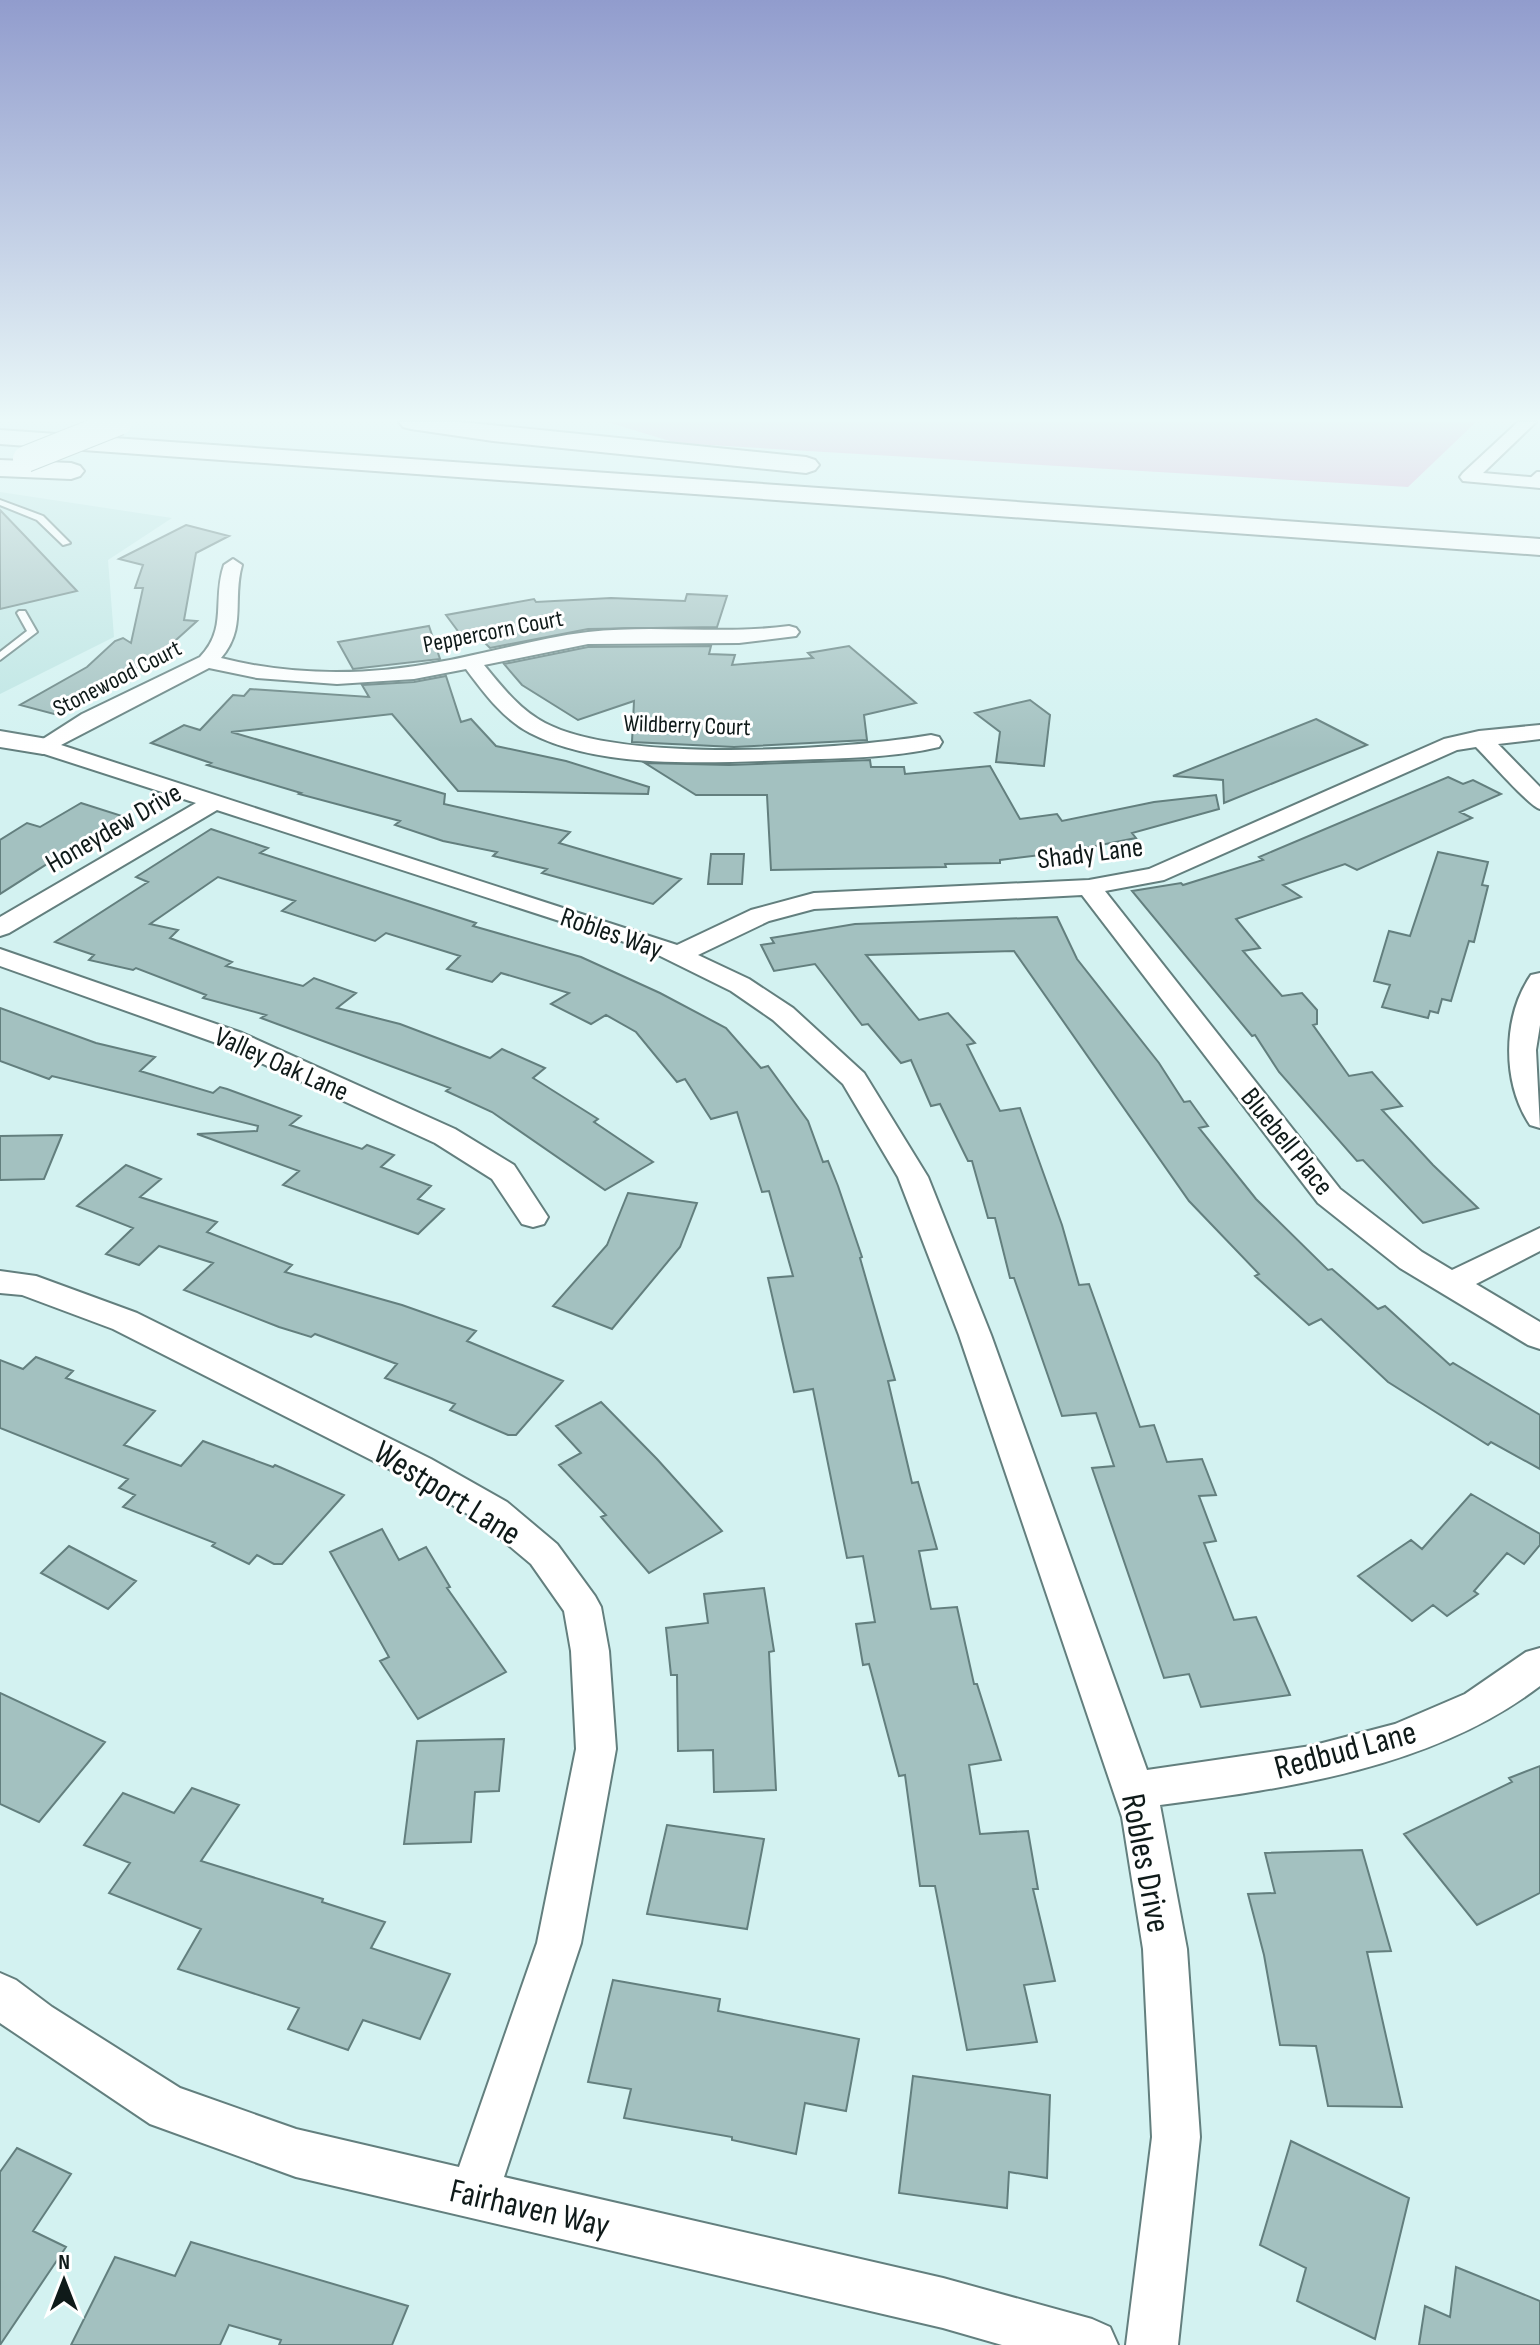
<svg xmlns="http://www.w3.org/2000/svg" width="1540" height="2345" font-family="'Sofia Sans Condensed',sans-serif">
	<style>
		.built { fill: #bde5e3 }
		.green { fill: #d8a6cf }
		.building { fill: #a3c1c0; stroke: #637f7e; stroke-width: 2 }
		.lines { fill: none; stroke-linecap: round; stroke-linejoin: round }
		.service-casing { stroke: #637f7e; stroke-width: 4 }
		.minor-casing { stroke: #637f7e; stroke-width: 4 }
		.tertiary-casing { stroke: #637f7e; stroke-width: 4 }
		.motorway-casing { stroke: #637f7e; stroke-width: 4 }
		.service { fill: #fff; fill-rule: evenodd }
		.minor { fill: #fff; fill-rule: evenodd }
		.tertiary { fill: #fff; fill-rule: evenodd }
		.motorway { fill: #fff; fill-rule: evenodd }
		.secondary-bridge-casing { stroke: #637f7e; stroke-width: 28; stroke-linecap: butt }
		.secondary-bridge { stroke: #fff; stroke-width: 26 }
		.labels { text-anchor: middle; stroke-width: 6; stroke-linejoin: round; paint-order: stroke }
		.far-street-label { font-size: 24px; fill: #0f1a19; stroke: #fff }
		.street-label { font-size: 28px; fill: #0f1a19; stroke: #fff }
		.near-street-label { font-size: 34px; fill: #0f1a19; stroke: #fff }
	</style>
	<rect width="100%" height="100%" fill="#d3f2f1"/>
	<path class="built" d="M0,492l172,26 -64,42 6,77 -114,57z"/>
	<path class="green" d="M607,422h869l-68,65 -732,-44z"/>
	<path class="building" d="M0,510l24,25 53,56 -77,18z
		M186,525l43,11 -33,17 -12,67 13,1 -52,47h-10l-81,46 -34,-9 67,-38 28,-26 8,-3 8,5 12,-55h-8l8,-23 -24,-6z
		M687,594l40,2 -10,31 -129,2 -98,19 -8,-8 -16,2 -20,-27 88,-16 2,3 75,-4 74,3z
		M429,626l11,33 -87,10 -15,-27z
		M711,646l-2,8 26,1 -3,10 81,-7 -5,-5 41,-7 67,57 -52,12 3,25 -133,7 -102,-5 2,-41 -56,19 -56,-35 -18,-21 84,-17z
		M446,676l15,46 10,-3 25,27 70,15 83,26 -1,7 -190,-3 -66,-77 -161,18 214,62 -1,10 126,28 -11,11 122,36 -28,25 -111,-31 5,-4 -54,-13 4,-4 -54,-11 -48,-16 5,-4 -101,-27 2,-1 -94,-28 4,-2 -60,-20 33,-18 16,5 33,-35 11,1 6,-7 119,8 -7,-12 52,-3z
		M1030,700l20,15 -6,51 -48,-4 4,-30 -25,-19z
		M1316,719l51,26 -143,58 -1,-23 -50,-4z
		M870,760l1,7h33l1,7 85,-8 30,53 37,-5 5,7 92,-19 62,-7 3,14 -87,24 4,5 -71,14 -65,8v3l-55,1 1,3 -175,3 -4,-75h-71l-51,-32 84,2z
		M1448,777l15,7 10,-4 28,14 -41,18 12,6 -115,52 -12,-6 -62,21 18,12 -65,22 24,29 -17,3 39,45 20,-3 15,17v14l-4,1 36,51 23,-4 30,34 -20,4 51,55 45,43 -55,15 -60,-63 -6,1 -78,-89 -24,-37 -3,1 -120,-145 49,-8 2,2 80,-25 -4,-3z
		M81,803l41,13 -122,78v-54l27,-17 13,4z
		M211,829l57,19 -8,5 216,70 -3,3 108,31 79,36 66,35 35,40 7,-2 40,55 15,41 5,-1 10,25 24,71 -2,1 35,122 -7,1 24,102 6,-1 19,67 -18,2 12,58 26,-2 17,77h3l24,76 -32,5 11,69 48,-3 10,58h-5l22,92 -31,4 13,57 -70,8 -32,-164h-15l-15,-111 -6,1 -30,-112 -6,1 -7,-41 19,-2 -12,-66 -16,2 -34,-169 -19,3 -26,-114 25,-2 -24,-85 -7,1 -25,-80 -26,7 -26,-40 -8,3 -41,-50 -30,-17 -15,9 -40,-20 18,-11 -68,-20 -9,9 -45,-13 13,-13 -74,-23 -11,8 -93,-30 13,-10 -77,-24 -68,47 28,6 -8,8 62,24 -6,4 77,20 11,-8 42,15 -19,15 63,16 90,34 12,-9 43,19 -12,10 65,41 -4,3 59,40 -48,28 -113,-78 -46,-21 4,-3 -189,-70 5,-3 -63,-17 3,-3 -70,-27 -3,2 -44,-10 5,-5 -39,-13 93,-60 -12,-5z
		M1438,852l50,10 -6,23 6,1 -14,56 -5,-1 -18,60 -9,-2 -4,14 -8,-2 -2,7 -46,-11 8,-22 -16,-4 15,-50 21,5z
		M711,854h33l-2,30h-34z
		M1057,917l20,42 82,104 25,39 6,-1 18,25 -9,2 57,71 72,71 4,-1 46,40 7,-3 65,59 3,-2 87,52v54l-49,-27 -3,3 -100,-63 -67,-63 -12,6 -54,-49 4,-2 -70,-73 -175,-250 -148,4 53,65 29,-7 27,30 -8,2 33,66 20,-3 42,117 17,60 10,-1 51,143 14,-2 13,37 35,-3 14,36 -17,1 17,45 -12,2 30,77 22,-3 34,78 -89,12 -12,-33 -25,4 -72,-210 22,-2 -18,-53 -34,3 -48,-138h-4l-15,-60h-7l-16,-57h-4l-28,-57 -9,2 -20,-46 -10,3 -33,-39 -6,1 -47,-61 -41,7 -13,-26 13,-2 -3,-5 84,-14z
		M0,1008l96,35 59,14 -15,14 73,22 7,-6 7,2 74,27 -11,9 72,24 5,-4 27,10 -13,12 50,19 -13,13 26,10 -26,25 -135,-49 16,-14 -102,-37 60,-3 1,-5 -206,-50 -3,3 -49,-18z
		M62,1135l-18,44 -44,1v-44z
		M126,1165l35,14 -21,18 77,25 -10,10 85,33 -7,7 117,33 74,26 -9,10 96,40 -47,54h-8l-58,-25 5,-6 -70,-26 12,-14 -82,-30 -4,3 -32,-10 -95,-37 29,-27 -54,-17 -20,19 -33,-11 27,-26 -56,-22z
		M628,1193l69,10 -17,44 -68,82 -59,-23 54,-61z
		M36,1357l37,14 -7,7 89,33 -31,34 57,21 22,-25 70,26 2,-2 69,30 -62,69h-8l-17,-9 -8,9 -37,-18 3,-3 -92,-36 12,-12 -16,-7 9,-9 -128,-51v-68l23,9z
		M601,1402l56,57 65,72 -73,42 -48,-56 5,-2 -47,-50 22,-12 -25,-27z
		M1471,1494l69,40v11l-16,19 -17,-11 -33,38 4,3 -31,22 -14,-11 -21,16 -54,-45 53,-36 11,9z
		M382,1529l17,31 27,-13 24,40 -3,1 59,84 -88,47 -38,-58 9,-4 -59,-105z
		M69,1546l67,35 -28,28 -67,-36z
		M764,1588l10,63 -5,1 7,138 -62,2 -1,-42 -35,1 -1,-76h-6l-5,-47 42,-5 -4,-29z
		M0,1693l105,49 -66,80 -39,-18z
		M504,1739l-5,52 -24,1 -4,50 -67,2 13,-103z
		M1540,1766v127l-63,32 -73,-91 108,-52 -3,-4z
		M192,1788l47,17 -38,56 122,38 -1,3 63,20 -14,26 79,26 -30,65 -57,-19 -15,30 -60,-21 11,-21 -121,-39 23,-40 -92,-36 21,-30 -46,-18 39,-52 51,20z
		M667,1825l97,14 -17,90 -100,-15z
		M1362,1850l29,101 -24,1 35,155 -74,-1 -12,-60 -36,-1 -16,-90 -16,-61 27,-1 -10,-40z
		M613,1980l107,19 -2,12 141,28 -13,72 -41,-8 -9,51 -64,-14v-3l-108,-19 7,-29 -43,-7z
		M913,2076l137,19 -3,83 -38,-6 -2,36 -108,-15z
		M1291,2141l118,57 -34,141 -78,-38 9,-33 -46,-23z
		M17,2148l54,26 -38,57 33,16 -66,98v-173z
		M191,2242l217,64 -16,39h-113l2,-5 -52,-15 -9,20h-149l44,-88 60,19z
		M1456,2267l84,34v44h-121l6,-39 25,11z"/>
	<g class="lines">
		<defs>
			<path id="service" d="M1537,472h3v6l-6,6h-6v-4z
				M0,500l43,16 27,27 -7,2 -26,-25 -37,-15z
				M19,611h6l12,21 -37,28v-8l27,-21 -10,-18z"/>
			<path id="minor" d="M1518,422h18l-53,51 57,5v10l-77,-7 -3,-4 3,-4z
				M233,559l9,6c-10,35 5,63 -21,93 70,18 147,18 218,4 50,-9 99,-24 149,-30 67,-8 134,3 201,-6l7,2 3,4 -3,4 -57,7 -151,1 -104,21c18,22 36,45 61,58 78,41 297,27 386,12l8,2 3,5 -3,5c-47,11 -97,11 -145,13 -80,2 -191,11 -264,-27 -27,-14 -46,-40 -64,-64l-52,10 -77,5 -80,-6 -48,-10 -148,77 616,200 74,-35 63,-17 275,-13 60,-11 295,-130 35,-8 61,-6v14l-42,5 42,43v22c-11,-3 -52,-50 -64,-62l-19,3 -293,130 -59,11 235,298 82,63 30,18 88,-42v23l-64,33 64,38v27l-12,-4 -128,-77 -82,-65 -236,-308 -268,14 -45,12 -71,34 51,24 44,29 71,65 64,104 63,158 156,435 164,-24 84,-22 70,-30 61,-42 14,-4v38c-108,82 -250,102 -380,119l27,144 13,188 -22,208h-52l26,-208 -9,-188 -21,-132 -163,-482 -61,-158 -55,-93 -70,-64 -42,-29 -85,-42 -429,-139 -208,123 -9,3v-19l196,-114 -161,-52 -3,-5 50,-32 118,-57c28,-29 12,-57 24,-92z
				M0,949l242,84 213,96 59,36 34,52 -4,7 -11,3 -11,-3 -30,-45 -57,-36 -213,-98 -222,-79z
				M1540,973v52l-4,25 4,78 -10,-3c-28,-42 -28,-108 1,-150z
				M0,1271l36,5 101,37 294,146 76,43 50,42 38,52 6,11 8,44 7,98 -35,194 -77,234 439,101 149,41 18,8 8,18h-116l-59,-17 -647,-151 -146,-53 -150,-101v-50l16,7 36,27 128,81 116,41 163,38 78,-224 39,-194 -5,-98 -7,-40 -33,-47 -50,-42 -76,-45 -292,-148 -91,-34 -22,-2z"/>
			<path id="tertiary" d="M0,731l53,9 4,6 -4,6 -10,2 -43,-7z"/>
			<path id="motorway" d="M399,422h62l345,35 9,3 4,5 -4,5 -9,3 -313,-32 -82,-12 -8,-2z
				M0,430l1540,109v16l-1540,-111z
				M0,460l71,3 9,3 4,5 -4,5 -9,3 -71,-3z"/>
		</defs>
		<use href="#service" class="service-casing"/>
		<use href="#minor" class="minor-casing"/>
		<use href="#tertiary" class="tertiary-casing"/>
		<use href="#motorway" class="motorway-casing"/>
		<use href="#service" class="service"/>
		<use href="#minor" class="minor"/>
		<use href="#tertiary" class="tertiary"/>
		<use href="#motorway" class="motorway"/>
		<defs>
			<path id="secondary-bridge" d="M26,459l93,-37"/>
		</defs>
		<use href="#secondary-bridge" class="secondary-bridge-casing"/>
		<use href="#secondary-bridge" class="secondary-bridge"/>
	</g>
	<linearGradient id="sky" x2="0" y2="1"><stop stop-color="#919ccd"/><stop offset="0.56" stop-color="#ebf9f9"/><stop offset="1" stop-color="#ebf9f9" stop-opacity="0"/></linearGradient>
	<rect width="1540" height="750" fill="url(#sky)"/>
	<g class="labels">
		<g class="far-street-label">
			<text transform="translate(493 631) rotate(-11)" y="8">Peppercorn Court</text>
			<text transform="translate(117 678) rotate(-27)" y="8">Stonewood Court</text>
			<text transform="translate(687 725) rotate(2)" y="8">Wildberry Court</text>
		</g>
		<g class="street-label">
			<text transform="translate(113 827) rotate(-30)" y="10">Honeydew Drive</text>
			<text transform="translate(1090 852) rotate(-7)" y="10">Shady Lane</text>
			<text transform="translate(612 932) rotate(19)" y="10">Robles Way</text>
			<text transform="translate(282 1063) rotate(24)" y="10">Valley Oak Lane</text>
			<text transform="translate(1288 1141) rotate(51)" y="10">Bluebell Place</text>
		</g>
		<g class="near-street-label">
			<text transform="translate(448 1492) rotate(32)" y="12">Westport Lane</text>
			<text transform="translate(1345 1749) rotate(-15)" y="12">Redbud Lane</text>
			<text transform="translate(1147 1863) rotate(79)" y="12">Robles Drive</text>
			<text transform="translate(530 2207) rotate(13)" y="12">Fairhaven Way</text>
		</g>
	</g>
	<g transform="translate(64 2281)" stroke="#ffffff" stroke-width="6" paint-order="stroke">
	<path d="M0-6L14 30L0 20L-14 30Z" fill="#0f1a19"/>
	<text y="-12" font-size="22" font-weight="bold" text-anchor="middle" fill="#0f1a19">N</text>
	</g>
</svg>
